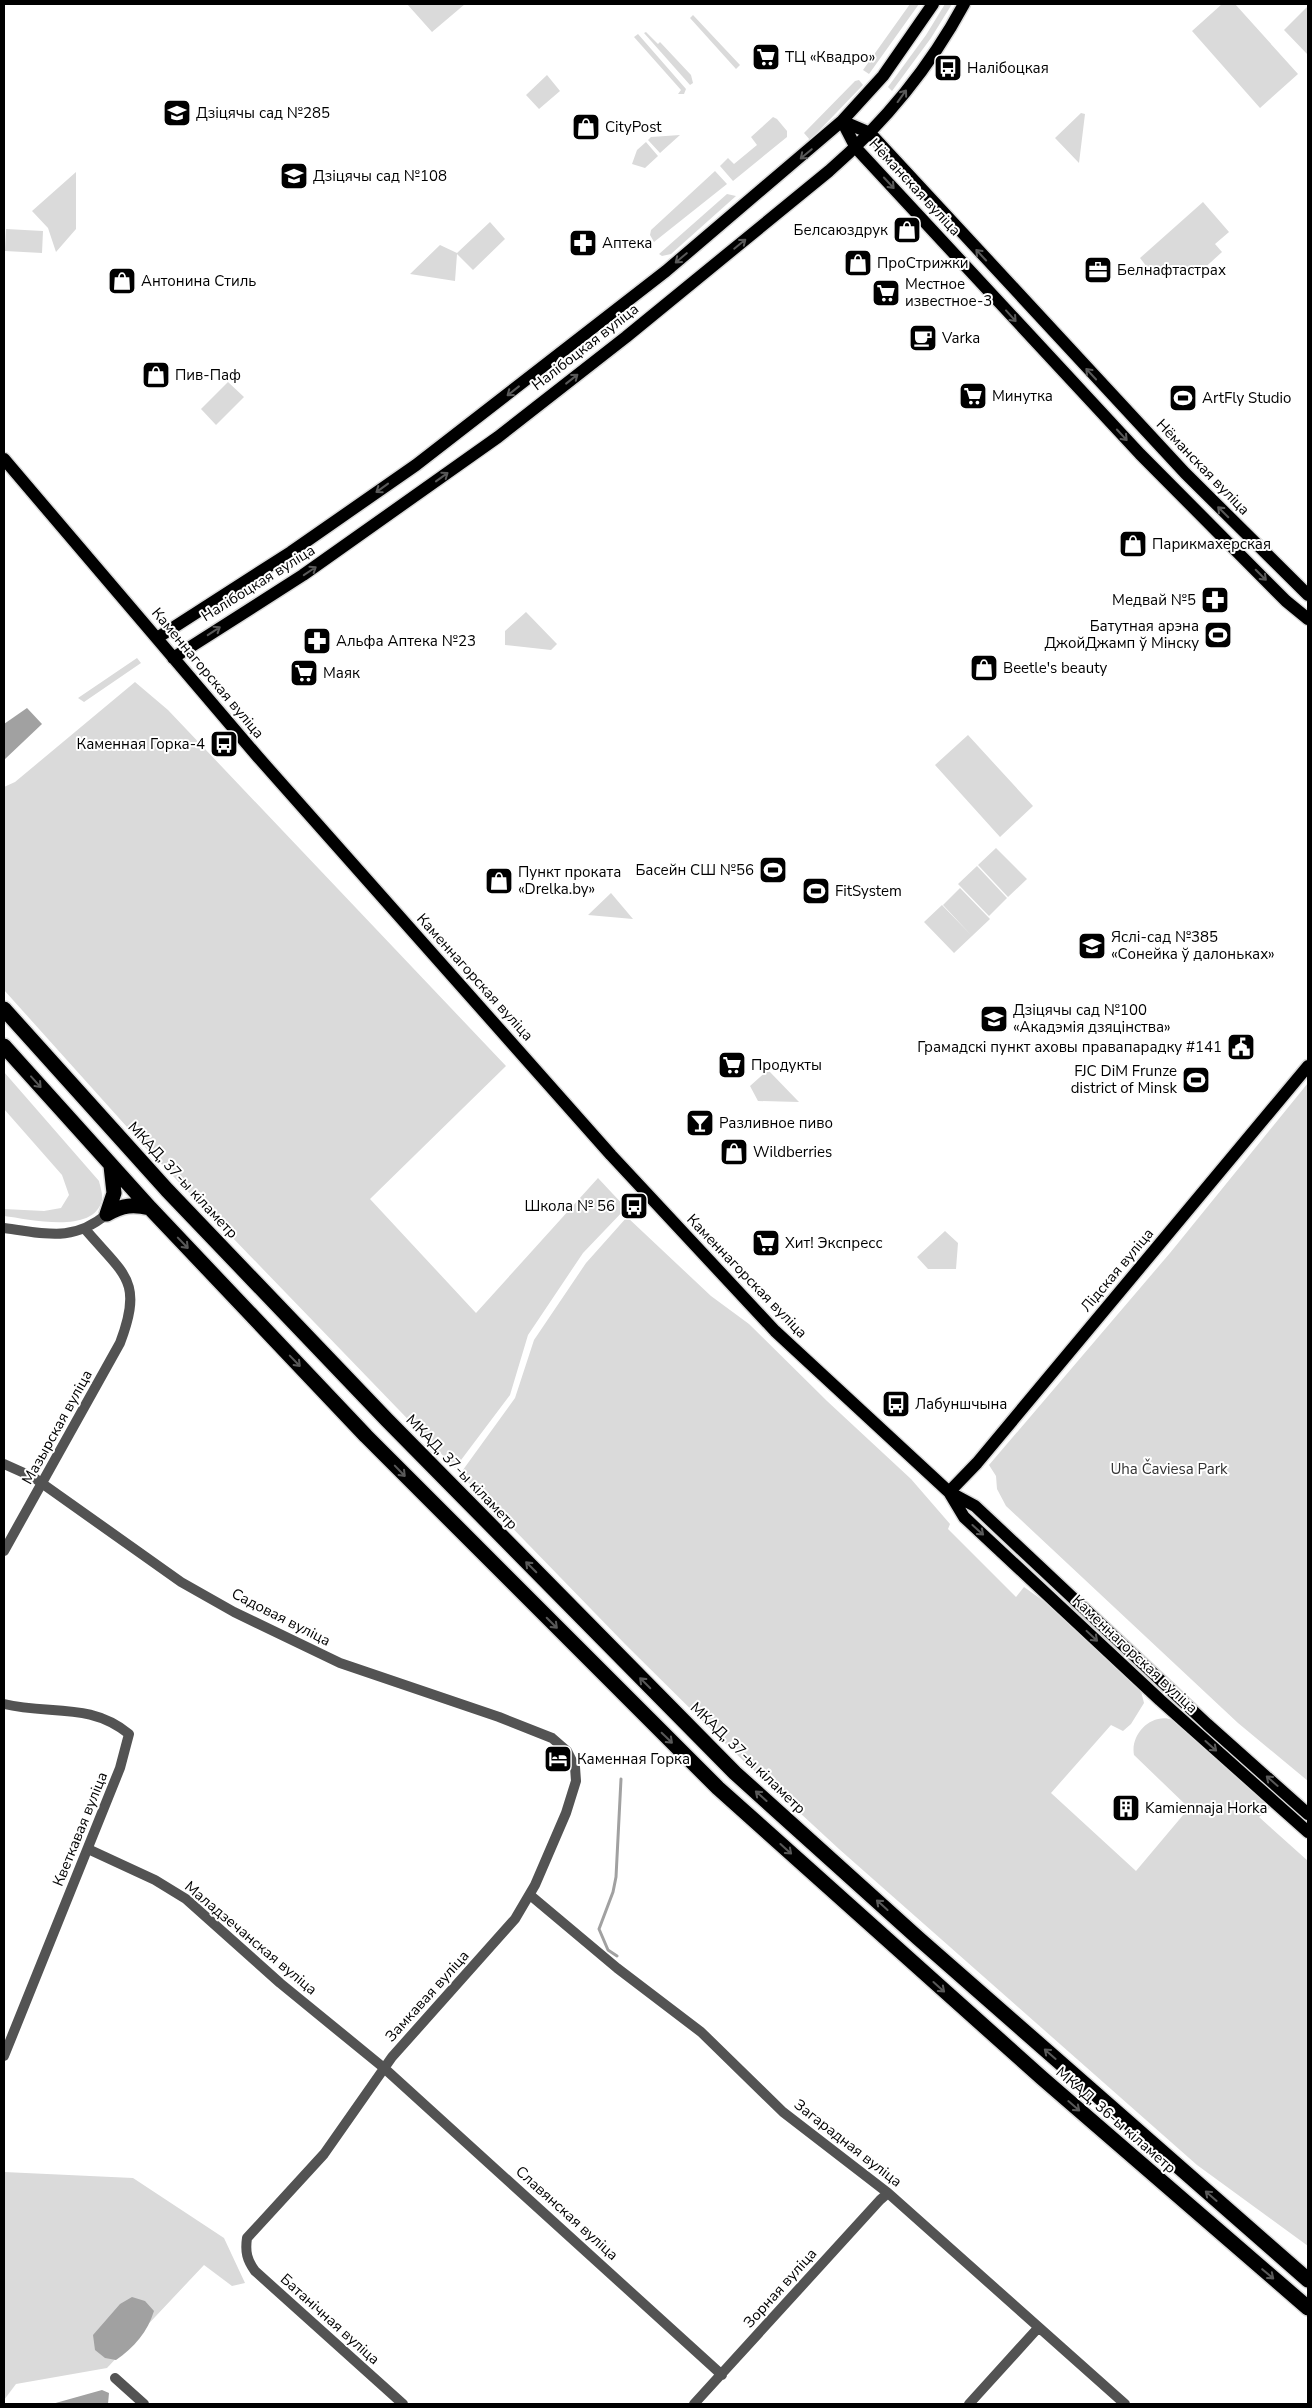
<svg xmlns="http://www.w3.org/2000/svg" width="1312" height="2408" font-family="'Nunito Sans',sans-serif">
	<style>
		.green { fill: #dadada }
		.water { fill: #a1a1a1 }
		.lines { fill: none; stroke-linecap: round; stroke-linejoin: round }
		.stream { stroke: #a1a1a1; stroke-width: 3 }
		.major-casing { stroke: #dbdbdb; stroke-width: 15 }
		.highway-casing { stroke: #dbdbdb; stroke-width: 18 }
		.minor { stroke: #535353; stroke-width: 10 }
		.major { stroke: #000; stroke-width: 12 }
		.highway { stroke: #000; stroke-width: 15 }
		.oneway { stroke: #595959 }
		.labels { text-anchor: middle; stroke-width: 4; stroke-linejoin: round; paint-order: stroke }
		.poi-label { font-size: 15px; fill: #000; stroke: #fff; text-anchor: start }
		.street-label { font-size: 15px; fill: #000; stroke: #fff }
		.park-label { font-size: 15px; fill: #313131; stroke: #fff }
	</style>
	<rect width="100%" height="100%" fill="#fff"/>
	<path class="green" d="M407,4h58l-33,28z
		M910,4h9l-50,70 -6,-4z
		M945,4h7l-21,34 -39,53 -4,-4 38,-52z
		M1222,4h13l63,70 -38,34 -68,-77z
		M1308,6v49l-24,-25z
		M693,15l47,50 -4,4 -46,-51z
		M646,32l12,12 2,-2 31,33 2,8 -3,2 -46,-52z
		M638,34l48,55 -2,5h-6l3,-4 -47,-53z
		M547,75l13,16 -21,18 -13,-14z
		M855,81l4,-1 4,5 -53,55 -6,-7z
		M1081,113l4,1 -6,49 -24,-25z
		M773,117l4,2 10,12v6l-54,44 -13,-15 8,-8 6,6 23,-19 -6,-8z
		M680,135l-20,18 -12,-13 3,-3z
		M646,142l12,14 -13,12 -13,-4 5,-14z
		M715,171l12,13 -73,58 -4,-7 1,-5z
		M76,172v57l-20,23 -8,-24 -16,-17z
		M727,194l9,2 -65,58 -9,2 -3,-2z
		M1203,202l26,30 -14,12 7,8 -23,21 -52,-6 -7,-9z
		M490,222l15,17 -32,31 -16,-16 -2,27 -45,-7 30,-29 17,8z
		M6,229l37,2 -1,22 -37,-2z
		M228,382l16,15 -28,28 -15,-16z
		M526,612l31,32 -6,6 -46,-5v-14z
		M137,658l4,5 -57,39 -6,-4z
		M135,682l33,28 338,356 -136,133 106,114 122,-135 28,30 -43,45 -55,82 -18,60 -55,73 -310,-321 -141,-157v-203l11,-5z
		M968,735l65,71 -33,31 -65,-72z
		M996,848l31,31 -19,18 -30,-32z
		M977,866l30,32 -18,18 -31,-32z
		M960,888l30,31 -18,17 -29,-31z
		M611,893l22,26 -45,-4z
		M942,905l30,31 -18,17 -30,-31z
		M768,1070l31,32 -41,-1 -8,-15z
		M4,1072l95,109c1,5 4,13 3,19 -8,35 -73,19 -98,16v-7l40,2 17,-3 8,-13 -7,-20 -58,-66z
		M1308,1083v698l-70,-58 -232,-217 -9,-17 -1,-13 -7,-11 181,-212z
		M627,1217l84,79 38,28 78,77 84,78 39,45 -2,5 68,68 8,-10 28,20 89,84 3,12 -13,21 -8,7 -12,-6 -60,68 85,78 53,-63 -55,-53c-4,-21 18,-43 39,-35l98,87 -12,10 49,44v385l-111,-81 -358,-316 -106,-98 -108,-107 -165,-170 55,-76 19,-58 52,-77z
		M945,1231l13,12 -2,26h-28l-11,-12z
		M4,2172l129,6 91,60 21,45 -13,3 -28,-21 -97,103 -91,16 -12,16z"/>
	<path class="water" d="M27,708l15,16 -38,36v-36z
		M132,2297l13,4 9,10c-6,20 -20,37 -38,49l-11,-2 -10,-8 -2,-15 27,-31z
		M102,2390l7,3 -1,11h-56z"/>
	<g class="lines">
		<path class="stream" d="M617,1956l-9,-6 -9,-21 14,-37 3,-15 5,-98"/>
		<defs>
			<path id="major" d="M842,121l14,27 284,306 146,147 22,18
				M842,121l28,12 315,340 123,122
				M4,459l254,298 353,398 164,176 174,161 26,14 232,218 101,90
				M157,638l134,-86 125,-87 250,-194 176,-150 41,-45 50,-72
				M173,658l130,-83 195,-138 128,-100 203,-166c54,-47 101,-104 135,-167
				M949,1492l28,-29 331,-397
				M949,1492l15,25 196,183 148,132"/>
			<path id="highway" d="M4,1009l163,181 220,230 348,353 183,165 390,342
				M4,1046l146,162 216,228 352,352 324,290 266,230
				M107,1214l7,-21 -3,-27
				M107,1214c16,-9 26,-10 43,-6"/>
		</defs>
		<use href="#major" class="major-casing"/>
		<use href="#highway" class="highway-casing"/>
		<path class="minor" d="M4,1228c41,5 68,15 103,-14
			M4,1464l29,13 148,105 53,30 106,51 159,54 53,21 15,13 8,16 1,14 -10,32 -31,72 -20,34 -123,138 -68,97 -77,84c-2,14 0,22 8,33l148,133
			M4,1551l116,-208c24,-63 4,-68 -35,-114
			M4,1704c46,11 86,-2 125,30l-9,34 -116,288
			M88,1849l67,31 31,19 94,84 104,85 338,307
			M530,1895l87,73 84,64 82,80 105,81 237,211
			M115,2378l29,26
			M694,2404l186,-204 8,-7
			M969,2404l69,-76"/>
		<use href="#major" class="major"/>
		<use href="#highway" class="highway"/>
	</g>
	<defs><path id="oneway-shaft" d="M-6 0H5M1.5-3L5.5 0L1.5 3" fill="none" stroke-width="1.6" stroke-linecap="round" stroke-linejoin="round" transform="scale(1.25)"/></defs>
	<g class="oneway">
		<use href="#oneway-shaft" transform="translate(902 96) rotate(-54)"/>
		<use href="#oneway-shaft" transform="translate(806 154) rotate(140)"/>
		<use href="#oneway-shaft" transform="translate(889 183) rotate(47)"/>
		<use href="#oneway-shaft" transform="translate(740 244) rotate(-39)"/>
		<use href="#oneway-shaft" transform="translate(981 255) rotate(-133)"/>
		<use href="#oneway-shaft" transform="translate(681 258) rotate(140)"/>
		<use href="#oneway-shaft" transform="translate(1011 316) rotate(48)"/>
		<use href="#oneway-shaft" transform="translate(1091 374) rotate(-133)"/>
		<use href="#oneway-shaft" transform="translate(572 379) rotate(-38)"/>
		<use href="#oneway-shaft" transform="translate(513 391) rotate(142)"/>
		<use href="#oneway-shaft" transform="translate(1122 435) rotate(47)"/>
		<use href="#oneway-shaft" transform="translate(442 477) rotate(-36)"/>
		<use href="#oneway-shaft" transform="translate(382 488) rotate(144)"/>
		<use href="#oneway-shaft" transform="translate(1223 512) rotate(-135)"/>
		<use href="#oneway-shaft" transform="translate(310 571) rotate(-34)"/>
		<use href="#oneway-shaft" transform="translate(1261 575) rotate(45)"/>
		<use href="#oneway-shaft" transform="translate(214 631) rotate(-33)"/>
		<use href="#oneway-shaft" transform="translate(36 1082) rotate(48)"/>
		<use href="#oneway-shaft" transform="translate(183 1243) rotate(46)"/>
		<use href="#oneway-shaft" transform="translate(295 1361) rotate(46)"/>
		<use href="#oneway-shaft" transform="translate(400 1471) rotate(46)"/>
		<use href="#oneway-shaft" transform="translate(978 1530) rotate(42)"/>
		<use href="#oneway-shaft" transform="translate(531 1567) rotate(-135)"/>
		<use href="#oneway-shaft" transform="translate(552 1623) rotate(45)"/>
		<use href="#oneway-shaft" transform="translate(1092 1636) rotate(43)"/>
		<use href="#oneway-shaft" transform="translate(645 1683) rotate(-135)"/>
		<use href="#oneway-shaft" transform="translate(667 1738) rotate(44)"/>
		<use href="#oneway-shaft" transform="translate(1211 1746) rotate(42)"/>
		<use href="#oneway-shaft" transform="translate(1272 1781) rotate(-139)"/>
		<use href="#oneway-shaft" transform="translate(761 1796) rotate(-138)"/>
		<use href="#oneway-shaft" transform="translate(786 1849) rotate(42)"/>
		<use href="#oneway-shaft" transform="translate(882 1905) rotate(-138)"/>
		<use href="#oneway-shaft" transform="translate(939 1987) rotate(42)"/>
		<use href="#oneway-shaft" transform="translate(1050 2054) rotate(-139)"/>
		<use href="#oneway-shaft" transform="translate(1074 2106) rotate(41)"/>
		<use href="#oneway-shaft" transform="translate(1211 2196) rotate(-139)"/>
		<use href="#oneway-shaft" transform="translate(1268 2274) rotate(40)"/>
	</g>
	<defs>
		<symbol id="supermarket-square" viewBox="-11 -11 22 22"><rect x="-9" y="-9" width="18" height="18" rx="4" fill="#000" stroke="#fff"/><path d="M-6-5.5h2.5l.6 2H6L4.5 2H-2.5L-4.4-4H-6ZM-1.5 3.2a1.3 1.3 0 1 0 .1 0ZM3 3.2a1.3 1.3 0 1 0 .1 0Z" fill="#fff"/></symbol>
		<symbol id="bus-square" viewBox="-11 -11 22 22"><rect x="-9" y="-9" width="18" height="18" rx="4" fill="#000" stroke="#fff"/><path d="M-5-6H5V4H4V6H2V4H-2V6H-4V4H-5ZM-3.5-4V0h7V-4ZM-3.5 1.2v1.5H-2V1.2ZM2 1.2v1.5H3.5V1.2Z" fill="#fff"/></symbol>
		<symbol id="school-square" viewBox="-11 -11 22 22"><rect x="-9" y="-9" width="18" height="18" rx="4" fill="#000" stroke="#fff"/><path d="M0-5L7-2L0 1L-7-2ZM-4 1L0 2.5L4 1V4Q0 6-4 4Z" fill="#fff"/></symbol>
		<symbol id="shop-square" viewBox="-11 -11 22 22"><rect x="-9" y="-9" width="18" height="18" rx="4" fill="#000" stroke="#fff"/><path d="M-5-2.5h2.3a2.7 3.5 0 0 1 5.4 0H5L5.5 6h-11ZM-1.5-2.5h3a1.5 2.3 0 0 0-3 0Z" fill="#fff"/></symbol>
		<symbol id="pharmacy-square" viewBox="-11 -11 22 22"><rect x="-9" y="-9" width="18" height="18" rx="4" fill="#000" stroke="#fff"/><path d="M-2-6h4v4h4v4h-4v4h-4v-4h-4v-4h4Z" fill="#fff"/></symbol>
		<symbol id="office-square" viewBox="-11 -11 22 22"><rect x="-9" y="-9" width="18" height="18" rx="4" fill="#000" stroke="#fff"/><path d="M-6-3h4V-5.5h4V-3h4V5H-6ZM-1-4.5V-3h2v-1.5ZM-6 0V1H6V0Z" fill="#fff"/></symbol>
		<symbol id="cafe-square" viewBox="-11 -11 22 22"><rect x="-9" y="-9" width="18" height="18" rx="4" fill="#000" stroke="#fff"/><path d="M-5.5-4.5H6V0H3Q3 3.5 0 3.5H-2.5Q-5.5 3.5-5.5 0ZM3-3.2v2h1.7v-2ZM-6 4.5H4V6H-6Z" fill="#fff"/></symbol>
		<symbol id="stadium-square" viewBox="-11 -11 22 22"><rect x="-9" y="-9" width="18" height="18" rx="4" fill="#000" stroke="#fff"/><path d="M0-5a6.5 5 0 1 0 0 10a6.5 5 0 1 0 0-10ZM-3.5-1.8h7v3.6h-7Z" fill="#fff"/></symbol>
		<symbol id="civic-square" viewBox="-11 -11 22 22"><rect x="-9" y="-9" width="18" height="18" rx="4" fill="#000" stroke="#fff"/><path d="M-.6-6.5H3V-4.5H.6V-3L4-1V1h2V6H-6V1h2V-1L-.6-3ZM-1.2 2.5V6h2.4V2.5Z" fill="#fff"/></symbol>
		<symbol id="bar-square" viewBox="-11 -11 22 22"><rect x="-9" y="-9" width="18" height="18" rx="4" fill="#000" stroke="#fff"/><path d="M-6-5H6L.8 .8V4.5H3.5V6h-7V4.5H-.8V.8Z" fill="#fff"/></symbol>
		<symbol id="hotel-square" viewBox="-11 -11 22 22"><rect x="-9" y="-9" width="18" height="18" rx="4" fill="#000" stroke="#fff"/><path d="M-6-4.5h1.5V1H6V5H4.5V3h-9V5H-6ZM-4 0a1.8 1.8 0 1 1 3.6 0ZM.5 0V-2.5h3Q6-2.5 6 0Z" fill="#fff"/></symbol>
		<symbol id="building-square" viewBox="-11 -11 22 22"><rect x="-9" y="-9" width="18" height="18" rx="4" fill="#000" stroke="#fff"/><path d="M-4-6H4V6H1V3H-1V6H-4ZM-2.5-4.3h1.7v1.8h-1.7ZM.8-4.3h1.7v1.8H.8ZM-2.5-1h1.7V.8h-1.7ZM.8-1h1.7V.8H.8Z" fill="#fff"/></symbol>
	</defs>
	<g fill-rule="evenodd">
		<use href="#supermarket-square" x="750" y="41" width="32" height="32"/>
		<use href="#bus-square" x="932" y="52" width="32" height="32"/>
		<use href="#school-square" x="161" y="97" width="32" height="32"/>
		<use href="#shop-square" x="570" y="111" width="32" height="32"/>
		<use href="#school-square" x="278" y="160" width="32" height="32"/>
		<use href="#shop-square" x="891" y="214" width="32" height="32"/>
		<use href="#pharmacy-square" x="567" y="227" width="32" height="32"/>
		<use href="#shop-square" x="842" y="247" width="32" height="32"/>
		<use href="#office-square" x="1082" y="254" width="32" height="32"/>
		<use href="#shop-square" x="106" y="265" width="32" height="32"/>
		<use href="#supermarket-square" x="870" y="277" width="32" height="32"/>
		<use href="#cafe-square" x="907" y="322" width="32" height="32"/>
		<use href="#shop-square" x="140" y="359" width="32" height="32"/>
		<use href="#supermarket-square" x="957" y="380" width="32" height="32"/>
		<use href="#stadium-square" x="1167" y="382" width="32" height="32"/>
		<use href="#shop-square" x="1117" y="528" width="32" height="32"/>
		<use href="#pharmacy-square" x="1199" y="584" width="32" height="32"/>
		<use href="#stadium-square" x="1202" y="619" width="32" height="32"/>
		<use href="#pharmacy-square" x="301" y="625" width="32" height="32"/>
		<use href="#shop-square" x="968" y="652" width="32" height="32"/>
		<use href="#supermarket-square" x="288" y="657" width="32" height="32"/>
		<use href="#bus-square" x="208" y="728" width="32" height="32"/>
		<use href="#stadium-square" x="757" y="854" width="32" height="32"/>
		<use href="#shop-square" x="483" y="865" width="32" height="32"/>
		<use href="#stadium-square" x="800" y="875" width="32" height="32"/>
		<use href="#school-square" x="1076" y="930" width="32" height="32"/>
		<use href="#school-square" x="978" y="1003" width="32" height="32"/>
		<use href="#civic-square" x="1225" y="1031" width="32" height="32"/>
		<use href="#supermarket-square" x="716" y="1049" width="32" height="32"/>
		<use href="#stadium-square" x="1180" y="1064" width="32" height="32"/>
		<use href="#bar-square" x="684" y="1107" width="32" height="32"/>
		<use href="#shop-square" x="718" y="1136" width="32" height="32"/>
		<use href="#bus-square" x="618" y="1190" width="32" height="32"/>
		<use href="#supermarket-square" x="750" y="1227" width="32" height="32"/>
		<use href="#bus-square" x="880" y="1388" width="32" height="32"/>
		<use href="#hotel-square" x="542" y="1743" width="32" height="32"/>
		<use href="#building-square" x="1110" y="1792" width="32" height="32"/>
	</g>
	<g class="labels">
		<g class="poi-label">
			<text x="785" y="62">ТЦ «Квадро»</text>
			<text x="967" y="73">Налібоцкая</text>
			<text x="196" y="118">Дзіцячы сад №285</text>
			<text x="605" y="132">CityPost</text>
			<text x="313" y="181">Дзіцячы сад №108</text>
			<text x="888" y="235" text-anchor="end">Белсаюздрук</text>
			<text x="602" y="248">Аптека</text>
			<text x="877" y="268">ПроСтрижки</text>
			<text x="1117" y="275">Белнафтастрах</text>
			<text x="141" y="286">Антонина Стиль</text>
			<text x="905" y="289">Местное<tspan x="905" dy="17">известное-3</tspan></text>
			<text x="942" y="343">Varka</text>
			<text x="175" y="380">Пив-Паф</text>
			<text x="992" y="401">Минутка</text>
			<text x="1202" y="403">ArtFly Studio</text>
			<text x="1152" y="549">Парикмахерская</text>
			<text x="1196" y="605" text-anchor="end">Медвай №5</text>
			<text x="1199" y="631" text-anchor="end">Батутная арэна<tspan x="1199" dy="17">ДжойДжамп ў Мінску</tspan></text>
			<text x="336" y="646">Альфа Аптека №23</text>
			<text x="1003" y="673">Beetle's beauty</text>
			<text x="323" y="678">Маяк</text>
			<text x="205" y="749" text-anchor="end">Каменная Горка-4</text>
			<text x="754" y="875" text-anchor="end">Басейн СШ №56</text>
			<text x="518" y="877">Пункт проката<tspan x="518" dy="17">«Drelka.by»</tspan></text>
			<text x="835" y="896">FitSystem</text>
			<text x="1111" y="942">Яслі-сад №385<tspan x="1111" dy="17">«Сонейка ў далоньках»</tspan></text>
			<text x="1013" y="1015">Дзіцячы сад №100<tspan x="1013" dy="17">«Акадэмія дзяцінства»</tspan></text>
			<text x="1222" y="1052" text-anchor="end">Грамадскі пункт аховы правапарадку #141</text>
			<text x="751" y="1070">Продукты</text>
			<text x="1177" y="1076" text-anchor="end">FJC DiM Frunze<tspan x="1177" dy="17">district of Minsk</tspan></text>
			<text x="719" y="1128">Разливное пиво</text>
			<text x="753" y="1157">Wildberries</text>
			<text x="615" y="1211" text-anchor="end">Школа № 56</text>
			<text x="785" y="1248">Хит! Экспресс</text>
			<text x="915" y="1409">Лабуншчына</text>
			<text x="577" y="1764">Каменная Горка</text>
			<text x="1145" y="1813">Kamiennaja Horka</text>
		</g>
		<g class="street-label">
			<text transform="translate(915 187) rotate(47)" y="5">Нёманская вуліца</text>
			<text transform="translate(585 347) rotate(-38)" y="5">Налібоцкая вуліца</text>
			<text transform="translate(1203 467) rotate(46)" y="5">Нёманская вуліца</text>
			<text transform="translate(258 583) rotate(-32)" y="5">Налібоцкая вуліца</text>
			<text transform="translate(208 673) rotate(50)" y="5">Каменнагорская вуліца</text>
			<text transform="translate(475 977) rotate(48)" y="5">Каменнагорская вуліца</text>
			<text transform="translate(183 1180) rotate(47)" y="5">МКАД, 37-ы кіламетр</text>
			<text transform="translate(1117 1270) rotate(-50)" y="5">Лідская вуліца</text>
			<text transform="translate(747 1276) rotate(46)" y="5">Каменнагорская вуліца</text>
			<text transform="translate(57 1427) rotate(-61)" y="5">Мазырская вуліца</text>
			<text transform="translate(462 1472) rotate(46)" y="5">МКАД, 37-ы кіламетр</text>
			<text transform="translate(281 1617) rotate(27)" y="5">Садовая вуліца</text>
			<text transform="translate(1135 1654) rotate(43)" y="5">Каменнагорская вуліца</text>
			<text transform="translate(748 1758) rotate(44)" y="5">МКАД, 37-ы кіламетр</text>
			<text transform="translate(80 1829) rotate(-68)" y="5">Кветкавая вуліца</text>
			<text transform="translate(251 1938) rotate(40)" y="5">Маладзечанская вуліца</text>
			<text transform="translate(427 1996) rotate(-48)" y="5">Замкавая вуліца</text>
			<text transform="translate(1116 2120) rotate(41)" y="5">МКАД, 36-ы кіламетр</text>
			<text transform="translate(848 2143) rotate(38)" y="5">Загарадная вуліца</text>
			<text transform="translate(567 2213) rotate(42)" y="5">Славянская вуліца</text>
			<text transform="translate(780 2288) rotate(-48)" y="5">Зорная вуліца</text>
			<text transform="translate(330 2319) rotate(42)" y="5">Батанічная вуліца</text>
		</g>
		<g class="park-label">
			<text x="1169" y="1474">Uha Čaviesa Park</text>
		</g>
	</g>
	<rect width="1312" height="2408" fill="none" stroke="#000000" stroke-width="10"/>
</svg>
